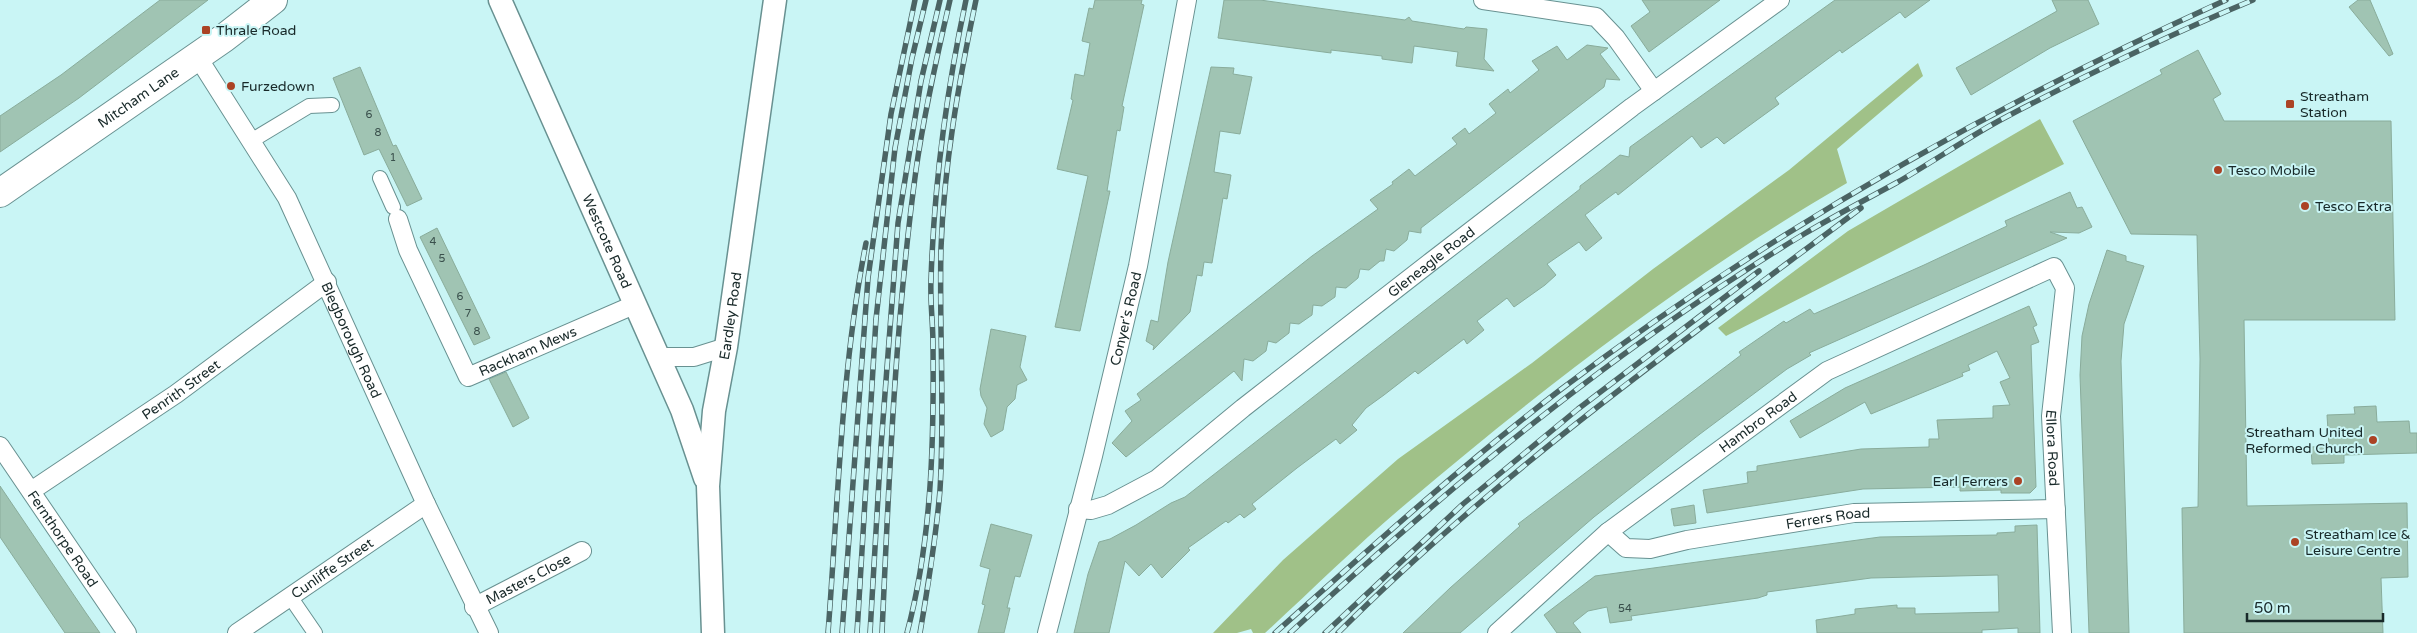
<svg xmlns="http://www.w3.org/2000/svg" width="2417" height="633" font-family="'Varela Round',sans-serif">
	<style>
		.forest { fill: #a0c188 }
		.building { fill: #a0c4b3; stroke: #89ac9b }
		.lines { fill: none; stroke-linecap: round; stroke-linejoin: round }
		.pedestrian-casing { stroke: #689191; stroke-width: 16 }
		.minor-casing { stroke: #689191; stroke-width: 20 }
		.tertiary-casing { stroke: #689191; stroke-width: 25 }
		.primary-casing { stroke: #689191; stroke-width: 30 }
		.pedestrian { stroke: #fff; stroke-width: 14 }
		.minor { stroke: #fff; stroke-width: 18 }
		.tertiary { stroke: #fff; stroke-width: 22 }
		.primary { stroke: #fff; stroke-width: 28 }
		.rail-casing { stroke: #4b6464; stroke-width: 5.5 }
		.rail { stroke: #c9f5f5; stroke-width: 4; stroke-dasharray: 11; stroke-linecap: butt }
		.poi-dot { fill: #ab4325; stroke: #c9f5f5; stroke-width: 2 }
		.labels { text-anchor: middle; stroke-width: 4; stroke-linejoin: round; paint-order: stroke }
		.number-label { font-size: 11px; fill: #3a504c }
		.poi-label { font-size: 14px; fill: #182929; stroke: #c9f5f5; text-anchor: start }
		.street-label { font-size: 14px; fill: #182929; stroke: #c9f5f5 }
	</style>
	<rect width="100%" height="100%" fill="#c9f5f5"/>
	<path class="forest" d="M1918,63l5,13 -86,73 10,34c-157,91 -302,203 -440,320 -49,41 -95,87 -142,130h-12l-2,-4 -14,4h-24l70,-73 115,-101 134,-96 121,-94 136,-99z
		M2040,119l24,45 -338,172 -8,-8 130,-97z"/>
	<path class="building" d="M160,0h48l-129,98 -79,54v-36l61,-41z
		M1095,0h47l-1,4 3,1 -22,101 2,1 -4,24 -3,-1 -10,61h3l-30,140 -25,-4 33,-151 -31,-7 16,-69 -2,-1 4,-25 9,2 6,-33 -8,-2 7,-33 4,1z
		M1224,0h36l145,20 4,-3 3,4 52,8 2,-2 21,2 -3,30 10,12 -38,-5 2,-14 -44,-6 -2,17 -30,-4v-3l-51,-6v3l-113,-15z
		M1642,0h78l-71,52 -18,-26 19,-14z
		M1835,0h95l-25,18 -5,-6 -58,41 -2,-3 -65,48 4,6 -55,40 -7,-7 -16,11 -9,-12 -74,59 -2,-3 -31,23 17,23 -16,13 -7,-9 -32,22 9,11 -11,10 -31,22 -7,-9 -30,23 7,9 -17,14 -3,-5 -46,35 -3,-3 -31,24 -18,13 -14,17 5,5 -17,14 -4,-5 -39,29 -45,36 4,5 -12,9 -4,-4 -12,9 -2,-2 -38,27 2,2 -28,28 -11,-14 -12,12 -14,-15 -16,72h-35l14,-59 11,-32 11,-3 26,-14 35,-22 14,-6 395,-308v-3l20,-15 20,-16 9,2 1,-10z
		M2052,0h36l11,24 -49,24 -79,47 -15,-27 101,-57z
		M2358,0h12l23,54 -4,2 -40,-49z
		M1587,45l21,3 -8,6 20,26 -14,-1 -2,8 -183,141v5l-12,-2 -2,9 -13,11 -8,-2 -2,12h-4l-11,9 -9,-1 -2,9 -12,10 -10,-1 -1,10 -13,9 -9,-1 -1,10 -13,9 -9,-1 -1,10 -13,10 -8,-2 -2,10 -13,10 -9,-2 -2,22 -8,-10 -108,86 -14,-14 20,-22 -7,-10 16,-11 -4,-6 175,-138 66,-47 -8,-9 23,-16 -1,-2 17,-13 6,7 42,-32 -5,-6 13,-10 4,6 27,-21 -7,-9 19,-15 2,4 29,-23 -7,-9 25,-15 10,14z
		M2198,50l23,44 -8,5 11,22h167l4,199h-151l3,186 160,-3 1,74 -27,1 2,55h-199l-2,-125 16,-1 2,-148 -3,-124 -66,-1 -58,-113 89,-47 -2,-4z
		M360,67l33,79 3,-1 26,54 -15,7 -28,-57 -15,6 -31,-77z
		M1211,67l23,1 -1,6 19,3 -12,57 -20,-3 -6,41 17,3 -4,24 -4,-1 -11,65 -8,-1 -2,14 -5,-1 -7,37 -37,38 1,-4 -8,-5 5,-21 7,2 10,-60z
		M2070,192l7,16 5,-1 10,20 -13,6 -29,-1 17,6 -258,115 2,2 -24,14 -87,65 -106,83 -134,116h-57l47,-45 70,-62 -2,-2 223,-169 -2,-3 45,-31 2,2 24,-14 4,5 110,-49 83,-39 -2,-5z
		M437,228l53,110 -16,7 -54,-108z
		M2107,250l19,6v5l18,5 -20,58 -3,37 8,272h-40l-9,-258 2,-39 7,-32z
		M2029,306l8,19 -4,2 6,15 -8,3 5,142 -6,6h-29v-3l-41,1v-4l-97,2 -156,24 -4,-23 45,-7 -1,-11 10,-1v-5l104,-17 68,-2v-8h10l-2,-19 56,-2v-12l17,-1 -10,-23 10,-4 -13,-27 -29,14 2,5 -8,3 1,3 -92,38 -6,-12 -65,36 -10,-17 55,-33z
		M991,329l35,7 -6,31 7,13 -10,5 -2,14 -8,8 -4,23 -12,7 -7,-13 3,-16 -6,-12 -1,-7z
		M506,372l23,46 -16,9 -24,-48z
		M2376,406l1,16 32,-1 1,12h7v20l-73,2v8l-32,1 -1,-17 18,-1 -2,-31 28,-1 -1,-7z
		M0,486l86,127 14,20h-35l-65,-96z
		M1694,505l2,18 -22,3 -3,-17z
		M991,524l41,11 -12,42 -5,-1 -8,32h3l-6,25h-26l7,-28 -3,-1 8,-35 -10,-3z
		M2037,525l3,108h-22v-5l-36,2v3h-165l-1,-13 39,-6v-5l42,-4v3h18v6l84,-2 -1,-37 -127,3 -104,14v3l-9,3 -127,18 1,4 -22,3 -3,-16 -19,4 -15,12 8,10h-24l-13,-18 51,-39 285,-39 117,-2v-2l18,-1v-6z"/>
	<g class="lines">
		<defs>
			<path id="pedestrian" d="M251,141l58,-35 23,-1
				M380,178l13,29
				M291,598l24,35"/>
			<g id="minor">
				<path d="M1483,0l113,17 20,21 38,53"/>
				<path id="s1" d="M197,56l90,142 139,306 63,129"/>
				<path id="s2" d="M398,219l10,31 60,127 168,-73"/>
				<path d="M658,357h36l32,-10"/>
				<path id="s3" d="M0,446l127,187"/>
				<path id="s4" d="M31,491l145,-97 151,-112"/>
				<path id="s5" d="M1078,509l13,1 17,-5 49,-26 86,-71 189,-147 200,-154 148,-107"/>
				<path id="s6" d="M1608,532l18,16 24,1 37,-9 167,-27 202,-4"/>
				<path id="s7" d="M474,607l108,-56"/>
				<path id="s8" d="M237,633l189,-129"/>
				<path id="s9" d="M1047,633l46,-177 45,-190 49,-266"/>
				<path id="s10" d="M1497,633l111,-101 219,-161 227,-104 11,21 -14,128 11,217"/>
			</g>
			<g id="tertiary">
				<path id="s11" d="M500,0l182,410 23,68"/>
				<path id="s12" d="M713,633l-5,-147 6,-75 12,-64 49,-347"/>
			</g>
			<g id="primary">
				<path id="s13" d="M0,193l224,-155 49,-38"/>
			</g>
		</defs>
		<use href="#pedestrian" class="pedestrian-casing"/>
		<use href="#minor" class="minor-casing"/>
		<use href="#tertiary" class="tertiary-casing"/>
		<use href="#primary" class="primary-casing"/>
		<use href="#pedestrian" class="pedestrian"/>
		<use href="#minor" class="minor"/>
		<use href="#tertiary" class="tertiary"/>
		<use href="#primary" class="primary"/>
		<defs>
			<path id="rail" d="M828,633c10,-129 13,-263 38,-390
				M842,633l26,-355 23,-164 24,-114
				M857,633l19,-314 19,-171 17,-90 14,-58
				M870,633l11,-187 17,-223 23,-142 19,-81
				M882,633c7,-154 13,-309 34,-463 8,-57 21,-114 34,-170
				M907,633c25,-94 27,-192 26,-288 0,-22 -3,-43 -2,-65 3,-95 15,-187 35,-280
				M920,633c8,-47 16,-95 20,-143 5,-81 -1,-162 1,-242 3,-84 18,-167 35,-248
				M1275,633c93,-83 186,-167 285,-243 206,-156 431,-284 666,-390
				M1290,633c159,-147 328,-287 514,-399 30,-18 61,-34 92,-51 37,-21 72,-46 110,-66 80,-42 163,-82 247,-117
				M1325,633l138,-129 115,-95 181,-138
				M1338,633c160,-160 343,-290 523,-425"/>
		</defs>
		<use href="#rail" class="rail-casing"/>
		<use href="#rail" class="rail"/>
	</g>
	<g class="poi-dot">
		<rect x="201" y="25" width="10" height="10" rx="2.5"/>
		<circle cx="231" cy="86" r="5"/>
		<rect x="2285" y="99" width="10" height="10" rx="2.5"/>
		<circle cx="2218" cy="170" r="5"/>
		<circle cx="2305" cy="206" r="5"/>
		<circle cx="2373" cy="440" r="5"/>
		<circle cx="2018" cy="481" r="5"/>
		<circle cx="2295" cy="542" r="5"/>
	</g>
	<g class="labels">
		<g class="number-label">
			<text x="369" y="118">6</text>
			<text x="378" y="136">8</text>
			<text x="393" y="161">1</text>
			<text x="433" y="245">4</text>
			<text x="442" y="262">5</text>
			<text x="460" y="300">6</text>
			<text x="468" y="317">7</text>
			<text x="477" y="335">8</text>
			<text x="1625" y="612">54</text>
		</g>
		<g class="poi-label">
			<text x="216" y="35">Thrale Road</text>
			<text x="241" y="91">Furzedown</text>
			<text x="2300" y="101">Streatham<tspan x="2300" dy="16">Station</tspan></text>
			<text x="2228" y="175">Tesco Mobile</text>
			<text x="2315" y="211">Tesco Extra</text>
			<text x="2363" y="437" text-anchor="end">Streatham United<tspan x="2363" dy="16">Reformed Church</tspan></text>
			<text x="2008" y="486" text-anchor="end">Earl Ferrers</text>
			<text x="2305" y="539">Streatham Ice &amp;<tspan x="2305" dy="16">Leisure Centre</tspan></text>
		</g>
		<g class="street-label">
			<text dy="5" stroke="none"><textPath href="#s13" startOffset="168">Mitcham Lane</textPath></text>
			<text dy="5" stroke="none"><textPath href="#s11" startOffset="264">Westcote Road</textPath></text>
			<text dy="5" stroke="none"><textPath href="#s5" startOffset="436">Gleneagle Road</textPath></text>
			<text dy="5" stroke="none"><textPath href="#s12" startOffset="319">Eardley Road</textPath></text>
			<text dy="5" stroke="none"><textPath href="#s9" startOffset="324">Conyer's Road</textPath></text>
			<text dy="5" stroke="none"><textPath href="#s1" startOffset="324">Blegborough Road</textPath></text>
			<text dy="5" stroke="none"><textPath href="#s2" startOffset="238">Rackham Mews</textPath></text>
			<text dy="5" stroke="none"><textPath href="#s4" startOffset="181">Penrith Street</textPath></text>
			<text dy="5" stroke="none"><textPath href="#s10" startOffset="336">Hambro Road</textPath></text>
			<text dy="5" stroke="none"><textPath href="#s10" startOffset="856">Ellora Road</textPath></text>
			<text dy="5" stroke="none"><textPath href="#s6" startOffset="229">Ferrers Road</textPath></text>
			<text dy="5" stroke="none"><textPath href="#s3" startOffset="112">Fernthorpe Road</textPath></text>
			<text dy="5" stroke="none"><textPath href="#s8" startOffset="115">Cunliffe Street</textPath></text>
			<text dy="5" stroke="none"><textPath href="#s7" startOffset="61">Masters Close</textPath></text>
		</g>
	</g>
	<path d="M2247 613v8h136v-8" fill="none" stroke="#182929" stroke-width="2.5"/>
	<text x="2254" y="613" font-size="15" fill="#182929" stroke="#c9f5f5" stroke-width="4" paint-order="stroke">50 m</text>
</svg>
